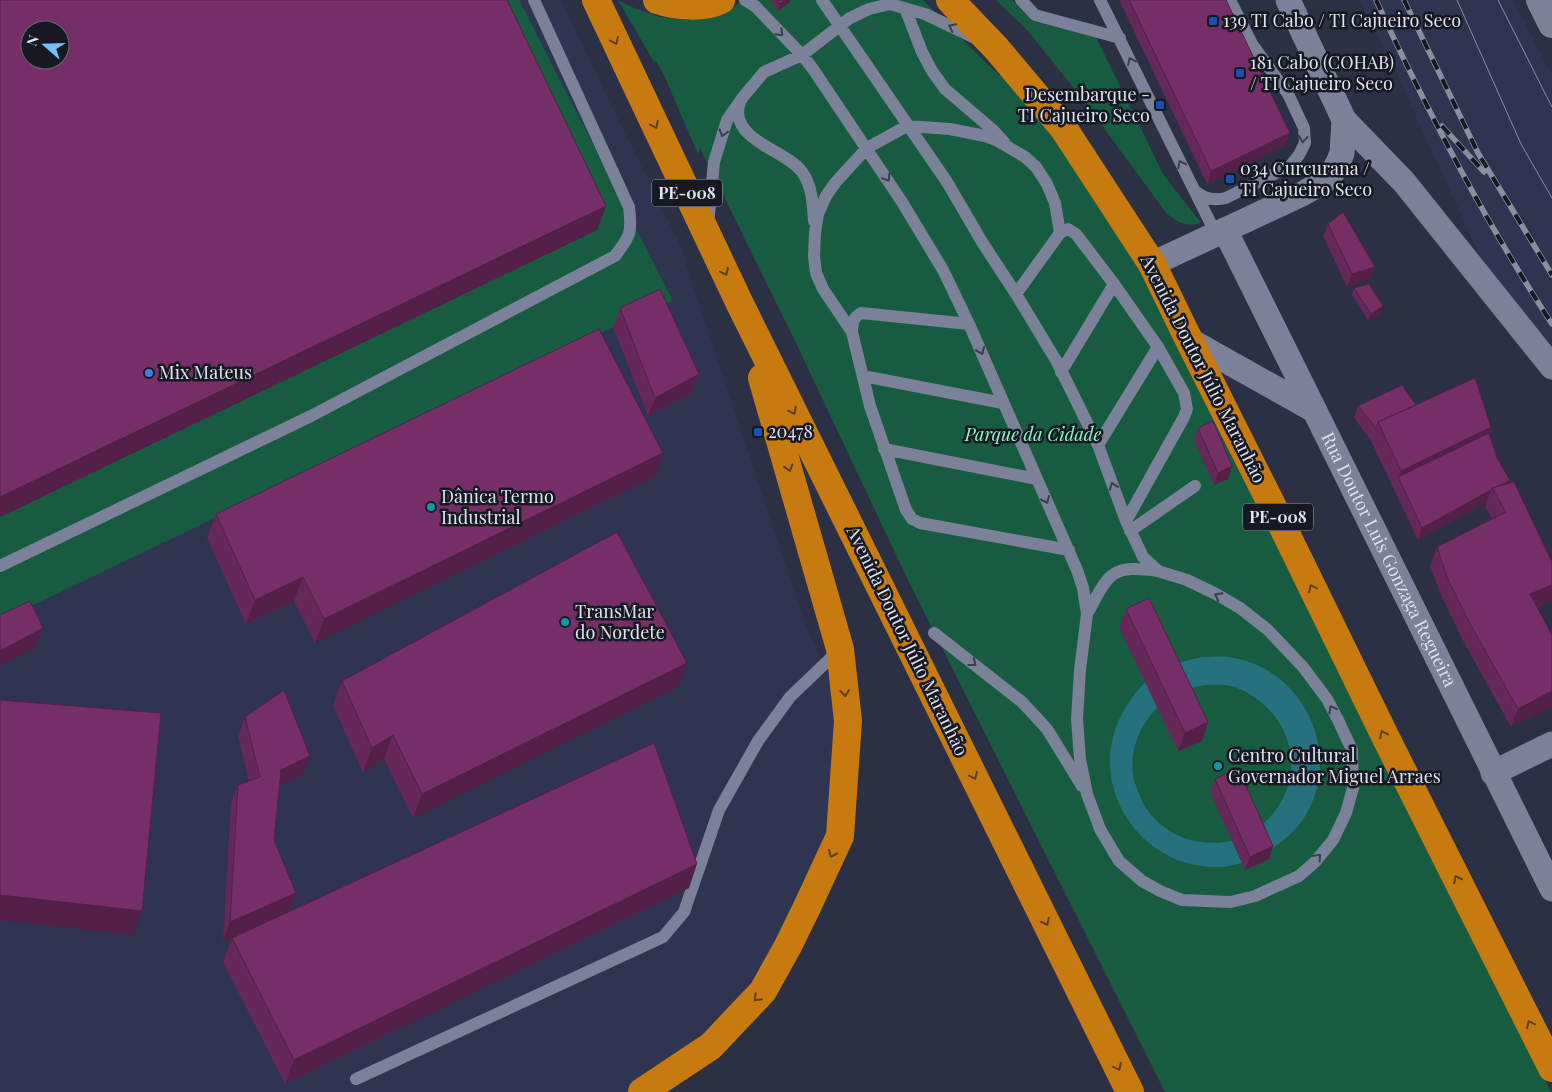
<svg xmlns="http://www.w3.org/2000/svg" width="1552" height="1092" font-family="'Playfair Display',serif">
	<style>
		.built { fill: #2f3550; fill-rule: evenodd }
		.green { fill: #175c41 }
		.water { fill: #26717e; fill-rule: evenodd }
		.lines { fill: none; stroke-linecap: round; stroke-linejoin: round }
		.lane { stroke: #7a8199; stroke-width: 12 }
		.street { stroke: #7a8199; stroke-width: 25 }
		.secondary { stroke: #7a8199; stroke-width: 28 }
		.highway { stroke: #c77a10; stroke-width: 28 }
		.tram { stroke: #8a8f9f; stroke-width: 1 }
		.rail-casing { stroke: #8a8f9f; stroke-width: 5.5 }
		.rail { stroke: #161822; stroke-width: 4; stroke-dasharray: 11; stroke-linecap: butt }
		.wall { fill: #652859 }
		.shaded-wall { fill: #532048 }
		.building { fill: #762e67; stroke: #532048; fill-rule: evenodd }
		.oneway { stroke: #393d4c }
		.oneway2 { stroke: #5d3f1b }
		.transit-dot { fill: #1a4fb4; stroke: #161822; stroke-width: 2 }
		.shop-dot { fill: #3f7fe0; stroke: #161822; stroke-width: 2 }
		.culture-dot { fill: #0f9aa8; stroke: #161822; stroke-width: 2 }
		.labels { text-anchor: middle; stroke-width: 5; stroke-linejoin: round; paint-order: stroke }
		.shield { fill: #161822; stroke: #a3a6b2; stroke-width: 1 }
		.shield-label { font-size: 16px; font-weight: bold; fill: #dfe3f0 }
		.poi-label { font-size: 18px; fill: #dfe3f0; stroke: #161822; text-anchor: start }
		.street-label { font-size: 18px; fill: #dfe3f0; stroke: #161822 }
		.park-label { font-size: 18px; font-style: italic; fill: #8dfac9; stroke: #161822 }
	</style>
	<rect width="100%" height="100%" fill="#2b3044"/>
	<path class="built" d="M0,0h561l46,97 72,145 126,382 43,97 -8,115 -120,200 -80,56h-640zM30,30h30v30h-30z
		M1360,0h153l39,75v270l-67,-78 -87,-190z"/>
	<path class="green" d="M486,0h33l154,301 -20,7 -653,313v-104l597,-287z
		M618,0l16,8 26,9 30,3 33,-7 21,-13h179l63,63 20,18 57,65 70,104 279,570 139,272h-386l-257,-512 -113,-239 -95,-193 -2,6 -35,-81 -7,-12 -2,1z
		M996,0h16l20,21 64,16 67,137 38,49c-17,4 -21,0 -34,-9l-86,-117 -54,-67z"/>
	<path class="water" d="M1202,657c8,0 18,-1 26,0 75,9 117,97 76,161 -8,12 -18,21 -30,29 -16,12 -38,20 -59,20 -81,-1 -133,-91 -89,-160 7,-12 16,-23 27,-31 15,-11 32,-15 49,-19zM1204,685c8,0 18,-1 27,1 12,3 23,10 32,18 36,31 38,83 4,116 -9,9 -22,19 -35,21 -15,3 -28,2 -42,-1 -17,-4 -41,-22 -48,-39 -3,-7 -6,-14 -8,-21 -8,-35 14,-73 45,-88 7,-4 17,-5 25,-7z"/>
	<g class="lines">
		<path class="lane" d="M745,0l10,6 47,49 11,14 89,133 41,68 26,54 108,246 6,18 4,26 -7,56 -3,49 3,40 7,35 13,35 19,32 23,20 18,10 22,9 49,2 24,-6 44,-20 16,-14 18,-22 13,-27 7,-25 -1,-38 -14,-30 -11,-21 -24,-32 -35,-37 -28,-22 -24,-14 -29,-14 -29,-9 -15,-14 -17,-36 -28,-76 -41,-83 -41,-68 -34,-52 -35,-60 -125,-182
			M1021,0l14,15 85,23
			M1100,0l116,234
			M905,8l17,44 10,19 13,18 48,41 11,12
			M740,102c-1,3 -2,8 -2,11 2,30 49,38 64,59 10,13 11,33 12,49
			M1195,191c9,8 19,10 31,7l64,-32 9,-11 6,-12 -1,-15 -16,-34 -36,-50 -22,-44
			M708,225l6,-63 13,-42 16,-23 21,-25 38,-17 48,-37 19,-9 21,-5 35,10 50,24
			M1016,294l44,-61 8,-4 8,5 38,50
			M969,324l-108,-11c-8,5 -9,10 -9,19l18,74 36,104 6,9 8,4 149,27
			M852,332l-29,-43 -7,-16 -2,-17 1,-23 3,-19 8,-18 9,-13 32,-35 40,-22 43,3 35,7 13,5 27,16 11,10 11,17 8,19 5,30
			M1061,372l53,-88 44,63
			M863,376l140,27
			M1098,445l60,-98 26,46 3,16 -3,8 -58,104
			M884,449l153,30
			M1130,531l65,-45
			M0,566l311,-150 304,-160c16,-21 17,-24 14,-49l-95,-207
			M1087,614c22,-40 23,-50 71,-43
			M934,633l88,69 25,27 35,57
			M356,1079l307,-142 21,-25 35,-102 39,-69 32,-44 49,-47"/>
		<g class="street">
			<path d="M1344,120l60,62 148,185"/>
			<path id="s1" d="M1225,230l327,659"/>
			<path d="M1152,264l150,-70 21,-12 9,-9 6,-10 4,-10 2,-33 -56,-120"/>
			<path d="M1189,340l125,70"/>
			<path d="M1493,773l59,-29"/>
		</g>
		<path class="secondary" d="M1540,0l12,24"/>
		<path class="highway" d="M596,0l144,304 390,788
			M657,0c18,6 46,9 64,0
			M950,0l46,48 68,81 88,135 37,76 86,171 110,225 167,332
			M642,1092l69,-46 52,-55 25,-45 20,-41 32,-69 8,-115 -8,-72 -78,-271"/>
		<path class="tram" d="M1457,0l64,144 31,54
			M1498,0l54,107"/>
		<defs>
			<path id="rail" d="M1376,0c51,111 109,221 176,324
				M1404,0l74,153 74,122
				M1442,126l42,46"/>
		</defs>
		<use href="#rail" class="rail-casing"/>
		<use href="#rail" class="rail"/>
	</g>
	<path class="wall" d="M770,0h20v2l-12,9z
		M1119,0h107l59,146 -78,38z
		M1328,224l42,55 -23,8 -24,-51z
		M1354,288l29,18 -2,7 -13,7 -16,-25z
		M620,308l79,66 -7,19 -44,23 -35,-89z
		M1416,405l73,28 8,25 13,22 -2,3 44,79v38l-15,7 15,28 -41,92 -49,-88 -21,-44 -11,-29 7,-19 55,-28 -7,-12 2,-5 -69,38 -47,-99 -17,-23 4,-12z
		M1198,428l30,51 -14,6 -20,-45z
		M654,477l-339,166 -21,-42 -48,23 -39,-86 9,-24z
		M1126,609l82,113 -6,19 -24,10 -59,-123z
		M342,681l336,6 -265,131 -29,-59 -21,14 -30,-68z
		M245,717l58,58 -24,11 -5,54 22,53 -7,19 400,-24 -404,196 -62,-122 9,-24 55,-25 -64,28 8,-138 7,-18 11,-4 -11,-45z
		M1215,779l54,80 -24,11 -35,-78z"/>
	<path class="shaded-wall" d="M786,0h4v2l-12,9 2,-7z
		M1290,133l-5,13 -78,38 4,-13z
		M606,206l-9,24 -597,287v-20z
		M1375,267l-5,12 -23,8 5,-13z
		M1383,306l-2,7 -13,7 3,-6z
		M699,374l-7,19 -44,23 7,-18z
		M1491,427l-6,18 -87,32 3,-6z
		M663,453l-9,24 -339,166 9,-24z
		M1232,466l-4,13 -14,6 4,-12z
		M1510,480l-5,12 -13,-3z
		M1491,490l-4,12 -69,38 4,-12z
		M303,577l-9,24 -48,23 9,-24z
		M1552,585v15l-29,13 7,-19z
		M43,628l-7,19 -36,19v-15z
		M687,663l-9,24 -265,131 9,-24z
		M1552,691v16l-41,20 7,-18z
		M1208,722l-6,19 -24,10 7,-18z
		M393,735l-9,24 -21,14 9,-25z
		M310,756l-7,19 -29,13 7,-18z
		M1273,846l-4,13 -24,11 5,-13z
		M697,864l-8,24 -404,196 9,-24z
		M296,893l-7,19 -66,29 7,-19z
		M0,895l142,16 -9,24 -133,-15z"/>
	<path class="building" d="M0,0h507l99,206 -606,291zM30,30h30v30h-30z
		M777,0h9l-6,4z
		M1129,0h97l64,133 -79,38z
		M1343,212l32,55 -23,7 -24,-50z
		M1369,284l14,22 -12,8 -17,-26z
		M660,289l39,85 -44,24 -35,-90z
		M599,329l64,124 -339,166 -21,-42 -48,23 -39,-86z
		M1475,378l16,49 -90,44 -23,-49z
		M1402,385l14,20 -38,17 -2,6 -18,-22z
		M1213,421l19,45 -14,7 -20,-45z
		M1489,433l8,25 13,22 -14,7 -4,1 -1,2 -69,38 -24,-51z
		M1514,482l38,80v23l-22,9 22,41v56l-34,18 -50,-89 -21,-43 -10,-30 69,-35 -14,-24z
		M617,532l70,131 -265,131 -29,-59 -21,13 -30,-67z
		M1149,598l59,124 -23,11 -59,-124z
		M30,601l13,27 -43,23v-36z
		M284,690l26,66 -29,14 -7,70 22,53 -66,29 8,-137 22,-8 -15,-60z
		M0,700l161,13 -19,198 -142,-16z
		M654,743l43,121 -403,196 -62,-122z
		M1238,768l35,78 -23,11 -35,-78z"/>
	<defs><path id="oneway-chevron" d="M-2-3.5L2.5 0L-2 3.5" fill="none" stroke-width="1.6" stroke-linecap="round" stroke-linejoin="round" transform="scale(1.25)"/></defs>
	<g class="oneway">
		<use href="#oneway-chevron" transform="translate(952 27) rotate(-154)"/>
		<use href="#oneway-chevron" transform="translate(780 33) rotate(46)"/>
		<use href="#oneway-chevron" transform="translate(1131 61) rotate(-116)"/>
		<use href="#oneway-chevron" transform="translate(723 133) rotate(107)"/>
		<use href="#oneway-chevron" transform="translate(1303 139) rotate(95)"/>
		<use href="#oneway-chevron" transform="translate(1181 164) rotate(-117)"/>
		<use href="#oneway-chevron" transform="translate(887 178) rotate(57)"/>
		<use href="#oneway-chevron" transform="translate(981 351) rotate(67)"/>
		<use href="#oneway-chevron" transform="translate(1113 486) rotate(-110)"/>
		<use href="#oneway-chevron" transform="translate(1046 500) rotate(66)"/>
		<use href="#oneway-chevron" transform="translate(1218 596) rotate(-152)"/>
		<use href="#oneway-chevron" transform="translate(973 663) rotate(38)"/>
		<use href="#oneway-chevron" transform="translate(1332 709) rotate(-119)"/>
		<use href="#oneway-chevron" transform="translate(1318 857) rotate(-49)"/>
	</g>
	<g class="oneway2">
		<use href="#oneway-chevron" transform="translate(615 41) rotate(65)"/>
		<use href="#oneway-chevron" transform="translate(655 125) rotate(64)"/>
		<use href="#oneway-chevron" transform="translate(725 272) rotate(65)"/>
		<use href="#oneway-chevron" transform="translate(793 411) rotate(64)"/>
		<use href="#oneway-chevron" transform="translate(789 468) rotate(73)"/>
		<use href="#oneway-chevron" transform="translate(1312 588) rotate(-116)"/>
		<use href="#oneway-chevron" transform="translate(845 693) rotate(84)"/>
		<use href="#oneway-chevron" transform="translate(1383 734) rotate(-116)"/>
		<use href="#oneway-chevron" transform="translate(974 776) rotate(64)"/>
		<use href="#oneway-chevron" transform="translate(832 854) rotate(114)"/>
		<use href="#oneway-chevron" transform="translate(1457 879) rotate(-117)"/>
		<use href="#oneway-chevron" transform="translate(1046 922) rotate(64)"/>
		<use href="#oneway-chevron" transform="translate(757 998) rotate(134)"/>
		<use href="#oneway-chevron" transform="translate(1530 1024) rotate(-116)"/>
		<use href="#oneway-chevron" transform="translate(1118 1067) rotate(64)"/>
	</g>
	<g class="transit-dot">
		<rect x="1208" y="16" width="10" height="10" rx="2.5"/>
		<rect x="1235" y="68" width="10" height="10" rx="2.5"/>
		<rect x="1155" y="100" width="10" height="10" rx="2.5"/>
		<rect x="1225" y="174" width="10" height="10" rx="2.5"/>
		<rect x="753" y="427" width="10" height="10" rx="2.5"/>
	</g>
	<circle class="shop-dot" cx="149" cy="373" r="5"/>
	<g class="culture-dot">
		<circle cx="431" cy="507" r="5"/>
		<circle cx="565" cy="622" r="5"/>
		<circle cx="1218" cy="766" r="5"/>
	</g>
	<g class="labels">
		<g class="shield">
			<rect x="652" y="179.5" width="70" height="27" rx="4"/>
			<rect x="1243" y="503.5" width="70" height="27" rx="4"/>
		</g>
		<g class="shield-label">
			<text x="687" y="199">PE-008</text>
			<text x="1278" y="523">PE-008</text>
		</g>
		<g class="poi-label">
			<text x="1223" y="27">139 TI Cabo / TI Cajueiro Seco</text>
			<text x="1250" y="69">181 Cabo (COHAB)<tspan x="1250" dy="21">/ TI Cajueiro Seco</tspan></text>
			<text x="1150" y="101" text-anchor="end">Desembarque -<tspan x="1150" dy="21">TI Cajueiro Seco</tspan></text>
			<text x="1240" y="175">034 Curcurana /<tspan x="1240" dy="21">TI Cajueiro Seco</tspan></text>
			<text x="159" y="379">Mix Mateus</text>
			<text x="768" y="438">20478</text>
			<text x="441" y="503">Dânica Termo<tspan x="441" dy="21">Industrial</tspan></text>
			<text x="575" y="618">TransMar<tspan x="575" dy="21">do Nordete</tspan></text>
			<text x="1228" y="762">Centro Cultural<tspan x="1228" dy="21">Governador Miguel Arraes</tspan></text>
		</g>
		<g class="street-label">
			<text transform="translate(1203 369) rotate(63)" y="6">Avenida Doutor Júlio Maranhão</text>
			<text dy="6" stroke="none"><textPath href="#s1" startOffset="368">Rua Doutor Luis Gonzaga Regueira</textPath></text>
			<text transform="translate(907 641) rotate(64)" y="6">Avenida Doutor Júlio Maranhão</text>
		</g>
		<g class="park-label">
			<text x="1033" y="441">Parque da Cidade</text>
		</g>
	</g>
	<g transform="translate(45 45) rotate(290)"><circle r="24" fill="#161822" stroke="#666974"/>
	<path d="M0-4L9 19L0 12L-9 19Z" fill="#75c0f6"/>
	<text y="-8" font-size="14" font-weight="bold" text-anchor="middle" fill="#dfe3f0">N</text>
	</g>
</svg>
